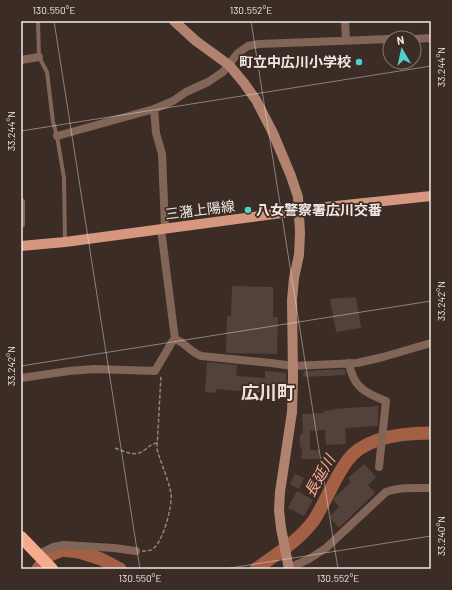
<svg xmlns="http://www.w3.org/2000/svg" width="452" height="590" font-family="Barlow,'Noto Sans JP',sans-serif">
	<style>
		.lines { fill: none; stroke-linecap: round; stroke-linejoin: round }
		.river { stroke: #a46044; stroke-width: 13 }
		.building { fill: #52423b }
		.path { stroke: #928580; stroke-width: 1.5; stroke-dasharray: 4 2; stroke-linecap: butt }
		.lane { stroke: #836558; stroke-width: 4 }
		.street { stroke: #836558; stroke-width: 8 }
		.secondary { stroke: #b1826e; stroke-width: 10 }
		.primary { stroke: #d5987e; stroke-width: 10 }
		.highway { stroke: #f5ac8d; stroke-width: 12 }
		.ticks { fill: none; stroke: #f2e8e4; stroke-width: 1; stroke-opacity: 0.45 }
		.poi-dot { fill: #53cdcb; stroke: #3b2c26; stroke-width: 1.5 }
		.labels { text-anchor: middle; stroke-width: 3.5; stroke-linejoin: round; paint-order: stroke }
		.poi-label { font-size: 14px; font-weight: bold; fill: #f2e8e4; stroke: #3b2c26; text-anchor: end }
		.street-label { font-size: 14px; fill: #f2e8e4; stroke: #3b2c26 }
		.water-label { font-size: 15px; font-style: italic; fill: #fdaf8f; stroke: #3b2c26 }
		.district-label { font-size: 18px; font-weight: bold; fill: #f3dfd7; stroke: #3b2c26 }
		.neatline { fill: none; stroke: #f2e8e4; stroke-width: 1.5 }
		.ticks-label { font-size: 10px; text-anchor: middle; fill: #f2e8e4 }
	</style>
	<rect width="100%" height="100%" fill="#3b2c26"/>
	<g class="lines">
		<path class="river" d="M38,569l10,-13 14,-6 17,2 22,7 19,10
			M256,569c20,-15 43,-28 58,-49 12,-19 20,-41 33,-59 17,-24 57,-28 84,-28"/>
	</g>
	<path class="building" d="M232,286l41,1v30h5l-1,37 -51,-1 1,-37h4z
		M356,297l5,31 -25,4 -6,-33z
		M207,362l30,3 -1,11 29,2v-7l21,2v26l-20,-1v-5l-50,-4v4l-11,-1z
		M345,369l1,6 -43,2 1,-6z
		M378,406v20l-33,2 1,16 -20,1 -1,-15 -15,1v19h9v9h-18l1,-12h-2v-13h3l-1,-20 22,-1v-2l11,-1v-1z
		M364,464l12,13 -8,8 7,8 -36,35 -10,-11 10,-10 -6,-8 18,-17 -3,-4z
		M295,474l9,4 -5,11 -9,-5z
		M297,491l16,9 -9,16 -16,-8z"/>
	<g class="lines">
		<path class="path" d="M115,448c11,4 20,10 31,1 3,-3 6,-5 11,-6
			M142,551c4,0 9,0 12,-3 9,-7 19,-43 17,-55 -3,-15 -10,-29 -14,-44l4,-74"/>
		<path class="lane" d="M38,21l1,36 8,15 6,50 4,14 7,42 1,63"/>
		<path class="street" d="M345,21l1,19
			M414,39l17,-1
			M21,60l18,-3
			M154,109l2,24 6,21 3,74
			M57,136l97,-27 19,-8 13,-9 22,-10 15,-10 15,-19 10,-7 11,-2 131,-5
			M21,202v22
			M161,229l14,110
			M175,339c11,4 15,13 26,17l70,7 22,3 64,-3 26,-6 48,-14
			M349,363c4,24 16,30 37,38l-7,66
			M21,378l48,-7 25,-2 61,2 17,-29 3,-3
			M39,554l14,-7 11,-2 50,3 22,3
			M289,568l20,-9 17,-11 60,-56c14,-5 30,-4 45,-4"/>
		<path class="secondary" d="M174,21l22,20 33,24 15,18 12,17 17,33 18,43 7,21 2,36 -1,22 -5,23 -2,22 1,78 -1,34 -12,80 -1,18 2,18 8,41"/>
		<path class="primary" d="M21,246l44,-4 262,-35 104,-11"/>
		<path class="highway" d="M21,537l31,32"/>
	</g>
	<path class="ticks" d="M54,21l86,548M251,21l87,548M21,131l410,-65M21,366l410,-65M224,569l207,-33"/>
	<g class="poi-dot">
		<circle cx="359" cy="62" r="4"/>
		<circle cx="248" cy="210" r="4"/>
	</g>
	<g class="labels">
		<g class="poi-label">
			<text x="351" y="67">町立中広川小学校</text>
			<text x="256" y="215" text-anchor="start">八女警察署広川交番</text>
		</g>
		<g class="street-label">
			<text transform="translate(200 210) rotate(-7)" y="5">三潴上陽線</text>
		</g>
		<g class="water-label">
			<text transform="translate(320 476) rotate(-60)" y="5">長延川</text>
		</g>
		<g class="district-label">
			<text x="268" y="399">広川町</text>
		</g>
	</g>
	<rect width="452" height="590" fill="none" stroke="#3b2c26" stroke-width="44"/>
	<g transform="translate(402 50) rotate(351)"><circle r="19" fill="#3b2c26" stroke="#847772"/>
	<path d="M0-3L7 15L0 10L-7 15Z" fill="#53cdcb"/>
	<text y="-6" font-size="11" font-weight="bold" text-anchor="middle" fill="#f2e8e4">N</text>
	</g>
	<rect x="22" y="22" width="408" height="546" class="neatline"/>
	<g class="ticks-label">
		<text x="54" y="14">130.550°E</text>
		<text x="251" y="14">130.552°E</text>
		<text transform="translate(441 67) rotate(-90)" y="4">33.244°N</text>
		<text transform="translate(11 131) rotate(-90)" y="4">33.244°N</text>
		<text transform="translate(441 301) rotate(-90)" y="4">33.242°N</text>
		<text transform="translate(11 366) rotate(-90)" y="4">33.242°N</text>
		<text transform="translate(441 536) rotate(-90)" y="4">33.240°N</text>
		<text x="140" y="582">130.550°E</text>
		<text x="338" y="582">130.552°E</text>
	</g>
</svg>
